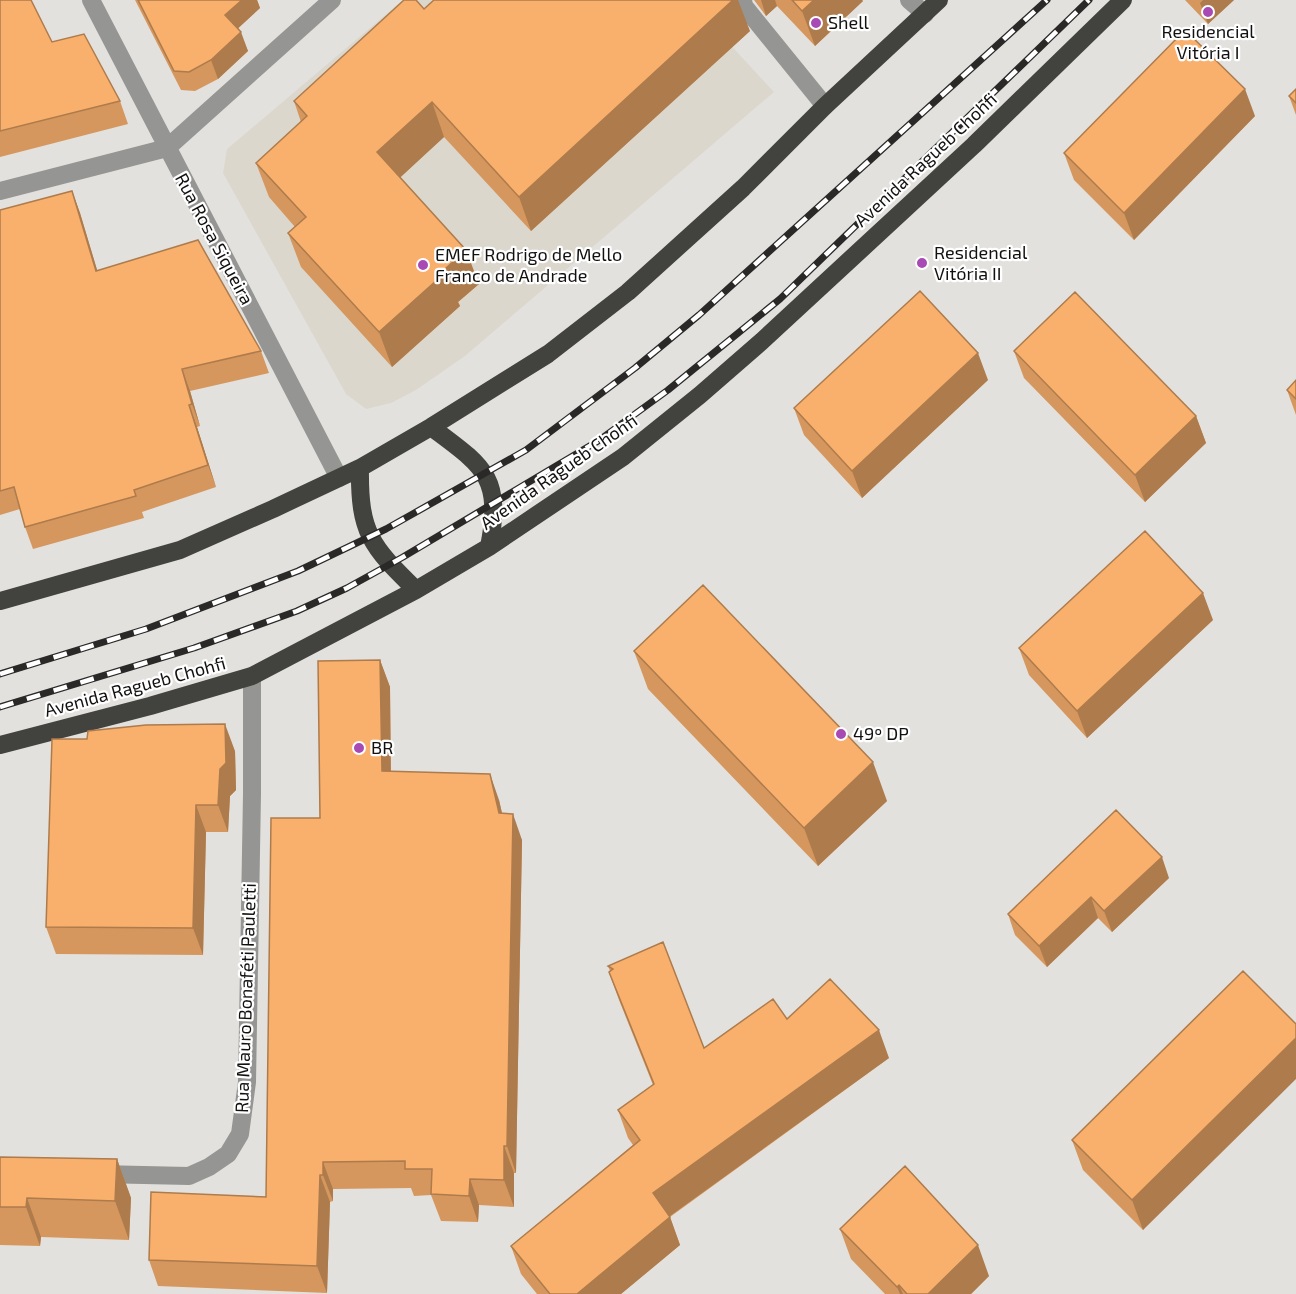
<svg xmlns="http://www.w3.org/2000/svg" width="1296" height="1294" font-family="'Exo 2',sans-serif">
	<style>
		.built { fill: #dbd7cd }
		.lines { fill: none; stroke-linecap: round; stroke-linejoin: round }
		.lane { stroke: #959694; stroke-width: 18 }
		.street { stroke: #959694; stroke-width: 18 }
		.highway { stroke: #42423f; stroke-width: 18 }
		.rail-casing { stroke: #2a2928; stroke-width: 7 }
		.rail { stroke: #fff; stroke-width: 4.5; stroke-dasharray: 14; stroke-linecap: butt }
		.wall { fill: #d5975d }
		.shaded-wall { fill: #ae7b4c }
		.building { fill: #f8b06c; stroke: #ae7b4c; stroke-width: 1.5 }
		.poi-dot { fill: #a84ab4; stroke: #fff; stroke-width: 2 }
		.labels { text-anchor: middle; stroke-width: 4.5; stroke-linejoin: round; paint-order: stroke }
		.poi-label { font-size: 18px; fill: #121110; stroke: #fff; text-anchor: start }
		.street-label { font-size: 18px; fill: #121110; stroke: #fff }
	</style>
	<rect width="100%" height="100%" fill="#e3e1de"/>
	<path class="built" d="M403,0h286l85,92 -309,264 -49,34 -25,13 -25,6 -20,-15 -123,-221 4,-24z"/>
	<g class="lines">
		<path class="lane" d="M743,0l1,6 81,100
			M909,0l16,14"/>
		<path class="street" d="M91,0l248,478
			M0,191l167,-43 165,-148
			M98,1174l91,2 20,-9 19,-13 12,-20 7,-52 5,-288v-118"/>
		<path class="highway" d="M431,427c52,39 72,49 58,120
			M360,468c-1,65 11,78 56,122
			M0,601l180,-51 93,-41 87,-41 71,-41 117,-73 80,-62 115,-104 82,-82 114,-106
			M0,745l150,-39 102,-30 164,-86 73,-43 134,-90 77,-62 62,-54 212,-196 149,-145"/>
		<defs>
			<path id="rail" d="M0,674l146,-45 152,-58 88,-42 140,-79 109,-82 64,-53 348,-315
				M0,707l194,-59 103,-37 50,-23 56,-31 195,-116 70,-51 112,-91 309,-299"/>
		</defs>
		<use href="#rail" class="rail-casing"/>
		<use href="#rail" class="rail"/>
	</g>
	<path class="wall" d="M0,0l52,42 68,59 8,23 -128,33z
		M135,0h122l3,8 -22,20 10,23 -30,28 -23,12 -14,-1z
		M754,0h108l1,1 -48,45 -38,-40 -11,10z
		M1185,0h49l-26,24z
		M424,9l326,22 -219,200 -87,-94 -44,40 79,107 -21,18 2,4 -68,61 -91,-100 -13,-34 7,-6 -26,-30 -13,-34 45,-41 -7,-21z
		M1296,89v26l-7,-19z
		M1255,116l-121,124 -60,-60 -10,-27z
		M72,191l8,22 17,57 164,81 8,22 -79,18 10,35 -3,1 19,60 -74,25 2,6 -111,31 -8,-22 -5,-18 -20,6v-305z
		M1014,351l182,65 10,27 -61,59 -121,-124z
		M988,380l-126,118 -58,-63 -10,-27z
		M1296,380v35l-9,-25z
		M1213,620l-126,118 -58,-63 -10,-27z
		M634,651l253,150 -69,65 -170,-177z
		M380,660l10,27 1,84 108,29 3,13 20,27 -6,333h-2v34l-35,-2 -1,17 -37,-1 -10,-26 -17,1 -3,-8 -78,1v12l-3,1 -3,91 -169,-7 -9,-26 117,-63 54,-379z
		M235,751l1,39 -6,6 -2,36h-22l-3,123 -147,-1 -10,-27z
		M1169,878l-57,54 -14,-14 -51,49 -32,-32 -7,-21z
		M608,966l96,82 83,-29 102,39 -219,159 10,28 -59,49h-84l-16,-20 -10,-28 122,-101 -5,-7 -10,-28 35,-25 -34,-85 -10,-28 1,-1z
		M1296,1024l-153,206 -60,-60 -11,-30z
		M0,1157l117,2 14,39 -2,42 -88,-3 -1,9 -40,-1z
		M840,1229l149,47 -18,18h-86l-34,-35z"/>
	<path class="shaded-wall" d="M242,0h15l3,8 -28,26 -7,-19z
		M733,0h5l12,31 -219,200 -12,-34z
		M761,0h14l2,6 -11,10z
		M814,0h48l1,1 -48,45 -13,-35z
		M1203,0h31l-26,24 -8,-21z
		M241,32l7,19 -30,28 -7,-19z
		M1245,89l10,27 -121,124 -10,-27z
		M432,102l12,35 -54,50 -13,-35z
		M72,191l8,22 24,80 -8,-22z
		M466,250l13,34 -21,18 2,4 -68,61 -13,-35 66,-63z
		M978,353l10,27 -126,118 -10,-27z
		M182,369l8,22 10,35 -8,-22z
		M189,405l8,22 19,60 -8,-22z
		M1196,416l10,27 -61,59 -10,-27z
		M1203,593l10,27 -126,118 -10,-27z
		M380,660l10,27 1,111 -9,-27z
		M225,724l10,27 1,39 -6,6 -2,36 -10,-27 2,-36z
		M873,762l14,39 -69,65 -14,-38z
		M490,774l9,26 9,40 -9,-27z
		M196,805l10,27 -3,123 -10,-27z
		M513,814l9,26 -6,333 -9,-27z
		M1162,857l7,21 -57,54 -8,-21z
		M1091,897l7,21 -51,49 -8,-21z
		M879,1030l10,28 -226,163 -10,-28z
		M1296,1038v41l-153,151 -11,-30z
		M504,1146l10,27v34l-10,-27z
		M117,1159l14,39 -2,42 -14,-39z
		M323,1162l10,27v12l-10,-26z
		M320,1175l10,27 -3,91 -10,-27z
		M470,1179l9,26 -1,17 -9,-26z
		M27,1198l14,39 -1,9 -14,-39z
		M670,1217l10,28 -59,49h-44z
		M978,1245l11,31 -18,18h-43z
		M899,1285l4,9h-3l-3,-7z"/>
	<path class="building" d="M0,0h31l21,42 32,-8 36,67 -120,30z
		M138,0h104l-17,15 16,17 -30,28 -22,12 -15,-1z
		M404,0h12l8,9 10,-9h299l-214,197 -87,-95 -55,50 89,98 -21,19 2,2 -68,61 -91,-99 18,-16 -50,-54 51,-47 -13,-15z
		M792,0h22l-12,11z
		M1185,30l60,59 -121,124 -60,-60z
		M1296,89v14l-7,-7z
		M72,191l24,80 102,-31 63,111 -79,18 10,35 -3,1 19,60 -74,25 2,6 -111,31 -11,-40 -14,4v-281z
		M920,291l58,62 -126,118 -58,-63z
		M1075,292l121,124 -61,59 -121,-124z
		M1296,380v19l-9,-9z
		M1145,531l58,62 -126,118 -58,-63z
		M703,585l170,177 -69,66 -170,-177z
		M380,660l2,111 108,3 9,39 14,1 -6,332h-3v34l-34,-1 -1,17 -38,-2 1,-25h-27v-8l-82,1v13h-3l-3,91 -168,-6 2,-68 115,5 5,-379h49l-2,-157z
		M225,724l1,39 -6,6 -2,36h-22l-3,123 -147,-1 6,-188h35l1,-8 58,-6z
		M1116,810l46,47 -58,54 -13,-14 -52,49 -31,-32z
		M663,942l41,106 69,-49 14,20 43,-40 49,51 -226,163 17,24 -93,77h-27l-39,-48 129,-106 -22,-30 36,-26 -45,-112 4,-3 -5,-3z
		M1243,971l53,53v14l-164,162 -60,-60z
		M0,1157l117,2 -2,42 -88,-3 -1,9h-26z
		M905,1166l73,79 -50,49h-21l-8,-9 -2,2 -57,-58z"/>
	<g class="poi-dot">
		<circle cx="1208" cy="12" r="6"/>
		<circle cx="816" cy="23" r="6"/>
		<circle cx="922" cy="263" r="6"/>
		<circle cx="423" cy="265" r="6"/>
		<circle cx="841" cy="734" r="6"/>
		<circle cx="359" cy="748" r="6"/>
	</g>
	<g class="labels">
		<g class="poi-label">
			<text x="828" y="29">Shell</text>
			<text x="1208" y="38" text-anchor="middle">Residencial<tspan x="1208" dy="21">Vitória I</tspan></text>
			<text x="934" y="259">Residencial<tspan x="934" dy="21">Vitória II</tspan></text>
			<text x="435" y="261">EMEF Rodrigo de Mello<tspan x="435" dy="21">Franco de Andrade</tspan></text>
			<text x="853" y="740">49º DP</text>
			<text x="371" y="754">BR</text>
		</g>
		<g class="street-label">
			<text transform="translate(926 160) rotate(-43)" y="6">Avenida Ragueb Chohfi</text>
			<text transform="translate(214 239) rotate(62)" y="6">Rua Rosa Siqueira</text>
			<text transform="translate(559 472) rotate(-35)" y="6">Avenida Ragueb Chohfi</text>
			<text transform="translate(135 687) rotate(-15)" y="6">Avenida Ragueb Chohfi</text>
			<text transform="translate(246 998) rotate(-88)" y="6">Rua Mauro Bonaféti Pauletti</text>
		</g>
	</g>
</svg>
